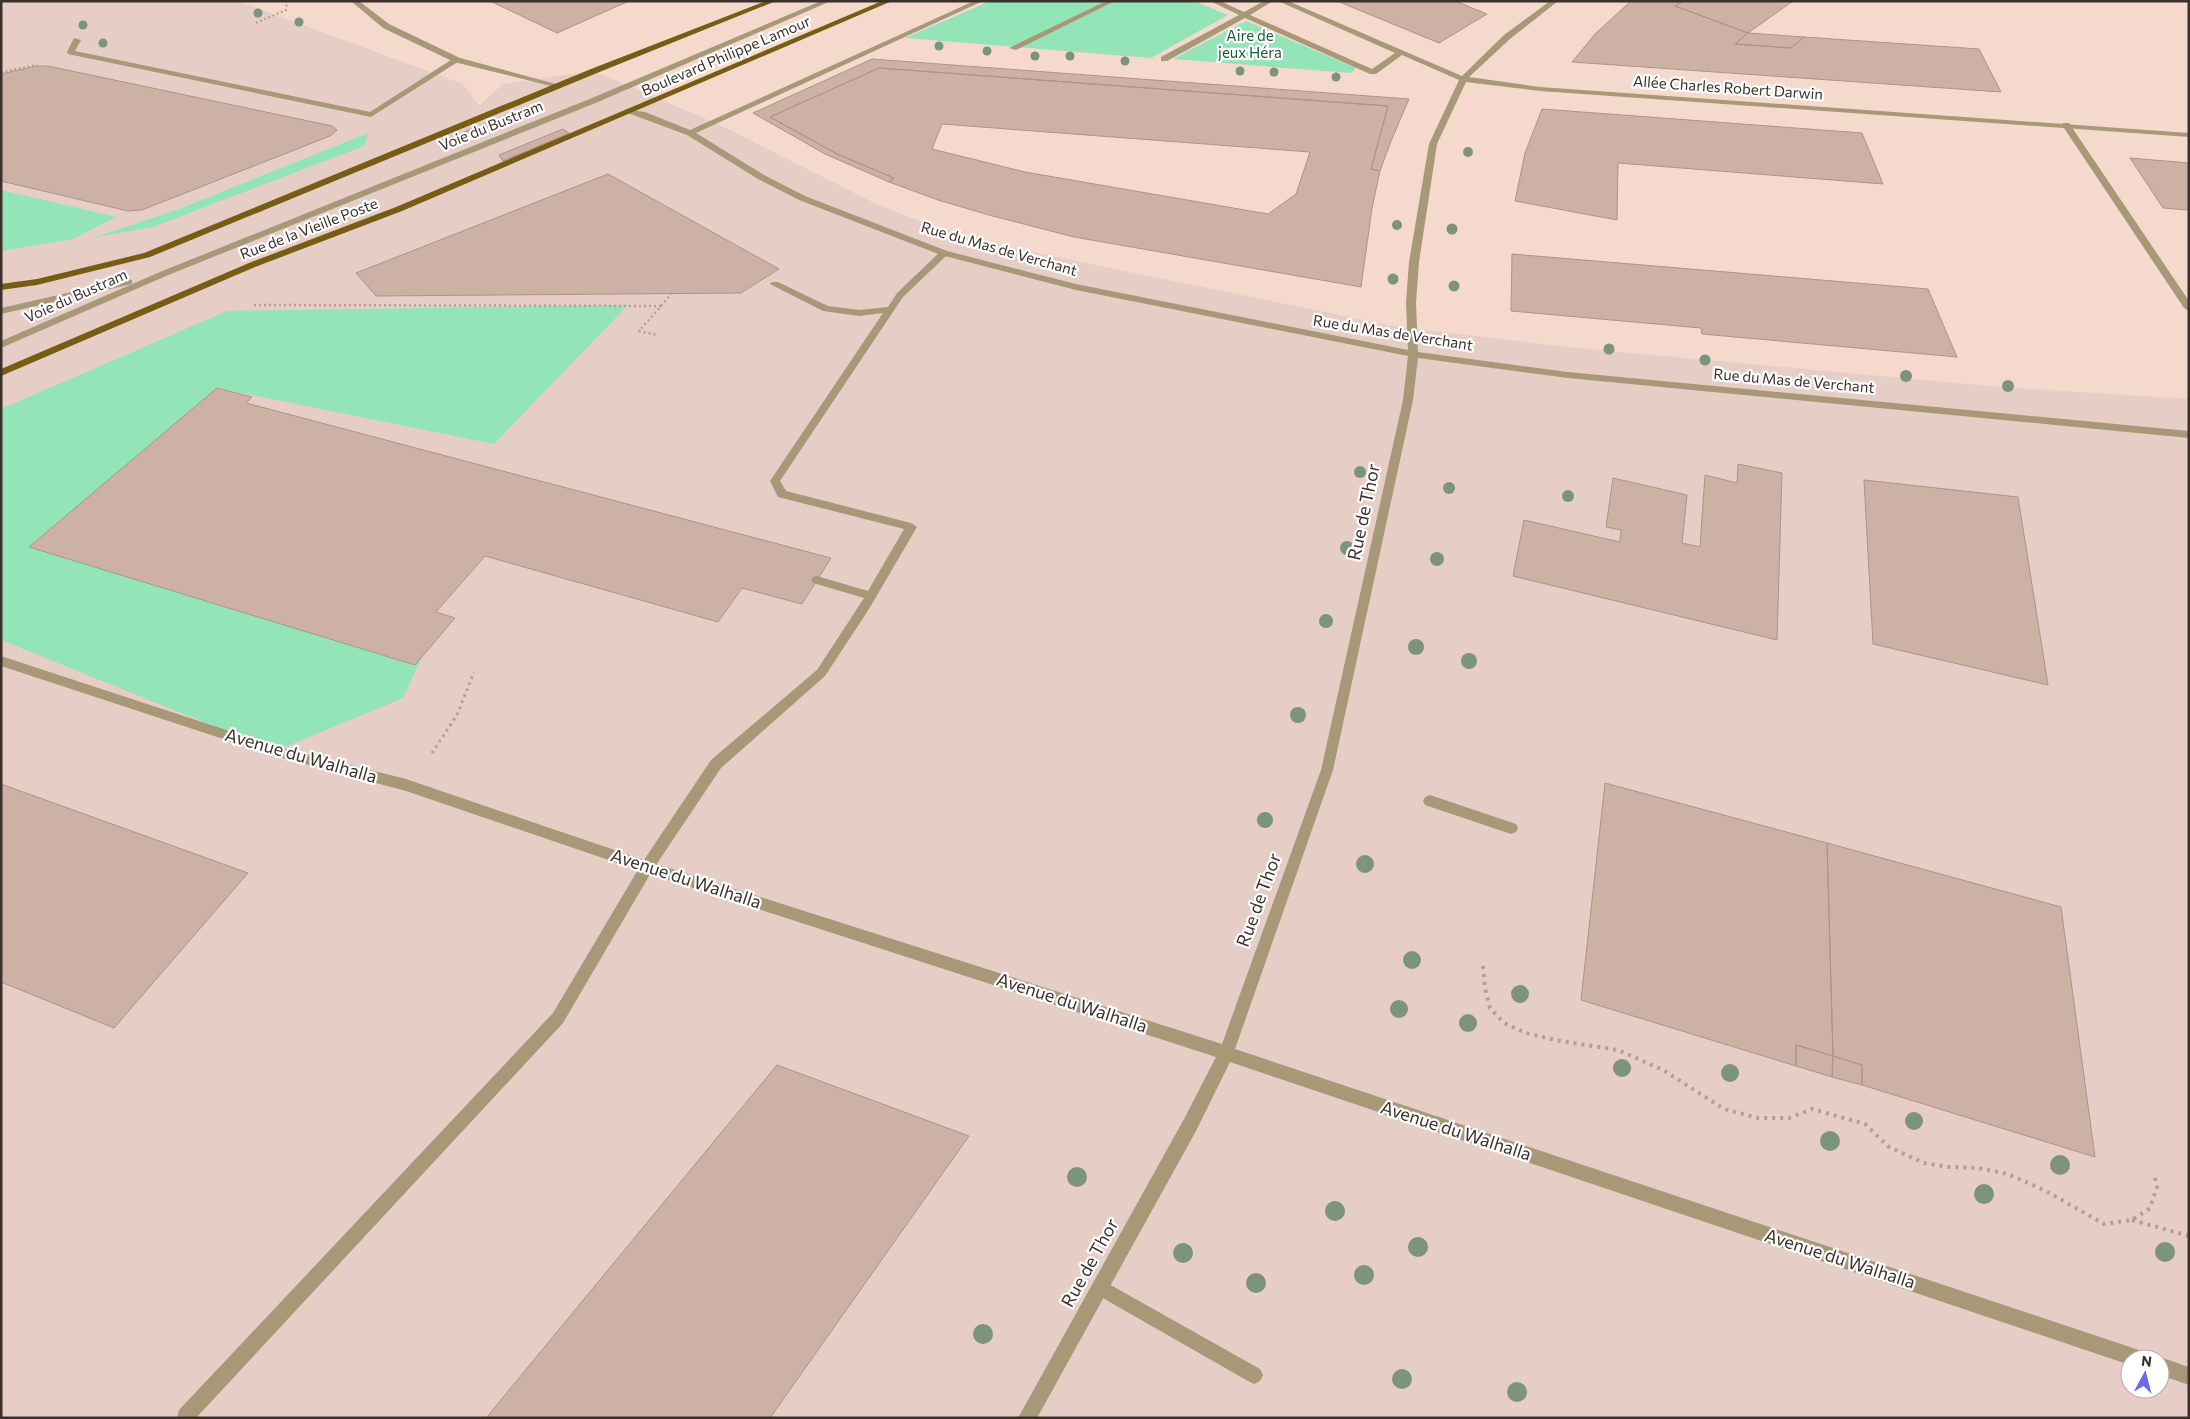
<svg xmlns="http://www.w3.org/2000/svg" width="2190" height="1419" font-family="Commissioner,sans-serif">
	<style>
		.commercial { fill: #e6cdc6; fill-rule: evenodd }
		.green { fill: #93e5b7 }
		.building { fill: #cdb1a5; stroke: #ae9388; fill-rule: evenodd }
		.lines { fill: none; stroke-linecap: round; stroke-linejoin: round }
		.path-far3 { stroke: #b59e95; stroke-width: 2; stroke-dasharray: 2 2.5; stroke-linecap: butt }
		.path-far2 { stroke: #b59e95; stroke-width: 2.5; stroke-dasharray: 2 3; stroke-linecap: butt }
		.path-far1 { stroke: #b59e95; stroke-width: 3; stroke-dasharray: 2.5 4; stroke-linecap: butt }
		.path { stroke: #b59e95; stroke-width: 4; stroke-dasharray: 3 5; stroke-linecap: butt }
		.lane { fill: #a79978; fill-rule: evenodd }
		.street { fill: #a79978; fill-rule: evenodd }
		.primary { fill: #775d13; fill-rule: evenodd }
		.tree { fill: #7c937d }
		.labels { text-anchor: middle; stroke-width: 4.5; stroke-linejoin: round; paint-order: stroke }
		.far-park-label { font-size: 15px; fill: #195a3b; stroke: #fff }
		.far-street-label { font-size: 15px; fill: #3b302c; stroke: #fff }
		.street-label { font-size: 18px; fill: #3b302c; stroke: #fff }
	</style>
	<rect width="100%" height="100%" fill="#f6d9cd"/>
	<path class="commercial" d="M1,1h237l225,83 16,22 24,-22 91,-13 128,55 148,75 39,16 70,24 414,85 184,22 423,39 189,12v1019h-2188zM2130,1359h30v30h-30z"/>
	<path class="green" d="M990,1h204l34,14 -77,43 -246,-20z
		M1246,21l110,47 -5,5 -178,-14z
		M368,133l-4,13 -211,81 -60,11 86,-29z
		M1,190l115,27 -43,22 -72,12z
		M628,305l-134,139 -277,-56 -187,159 384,118 8,-8 -19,41 -128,53 -274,-111v-231l226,-98z"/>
	<path class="building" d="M490,1h139l-72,32z
		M1337,1h118l32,13 -48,29z
		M1631,1h52l-8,5 73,27 -13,11 56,4 13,-11 175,12 22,43 -429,-30 23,-28z
		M1683,1h110l-45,32 -73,-27z
		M1748,33l56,4 -13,11 -56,-4z
		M872,59l537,40 -18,42 -11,30 -9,-2 17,-63 -509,-38 -109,49 67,37 57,24 -5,4 -64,-28 -72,-41z
		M37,66h11l284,60 5,4 -7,6 -188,74 -14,1 -127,-30v-107z
		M879,68l509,38 -17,63 9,2 -8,37 -11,79 -287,-50 -85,-22 -51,-15 -49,-18 5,-4 -57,-24 -67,-37zM942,124l368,28 -14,42 -28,20 -243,-42 -93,-23z
		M1542,109l320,24 21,51 -265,-21 -1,57 -102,-19 10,-48z
		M512,113l6,2 -66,28 -6,-4z
		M563,129l6,4 -66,28 -4,-6z
		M2130,158l59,5v47l-26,-2z
		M608,174l171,95 -38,24 -365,3 -20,-23z
		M1512,254l416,35 29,68 -255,-23 -1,-6 -190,-17z
		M217,388l35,9 -6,6 585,155 -29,46 -60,-16 -24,34 -233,-66 -49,56 19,6 -40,47 -386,-118z
		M1738,464l44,9 -5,167 -264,-64 11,-56 96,22 1,-12 -15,-3 7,-49 74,17 -5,48 18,4 5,-72 32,8z
		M1864,480l154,17 30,188 -175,-41z
		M1605,783l222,60 6,213 -37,-11v21l-215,-66z
		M1,784l247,89 -134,155 -113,-46z
		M1827,843l234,64 34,250 -233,-72v-20l-29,-9z
		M1796,1045l37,11 -1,21 -36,-11z
		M1833,1056l29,9v20l-30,-8z
		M777,1065l192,71 -199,282h-284z"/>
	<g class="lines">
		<path class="path-far3" d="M256,23l30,-13 1,-9
			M1,72l36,-7"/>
		<path class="path-far2" d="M254,305l407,1 -22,25 19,4
			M661,306l10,-12"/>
		<path class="path-far1" d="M432,753l25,-38 17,-43"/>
		<path class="path" d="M1483,966l2,22 5,20 14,15 22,10 29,7 63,10 45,20 61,39 34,9h31l23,-9 53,15 24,23 35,16 25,4 29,1 30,6 36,16 60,34 28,-4 18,-12 7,-21 -3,-13
			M2132,1220l57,16"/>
		<path class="lane" d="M821,1h10l-233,101 -432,174 -165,72v-7l159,-69 432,-174z
			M74,38l7,2 -6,11 295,61 84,-54 7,2 -90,57 -303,-63 -1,-2z
			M2063,123h6l120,178v10l-5,-3 -122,-183z
			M944,250l3,1v4l-44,42 -123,184 6,10 125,32 6,4 -48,82 -44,67 -104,92 -69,103 -89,152 -367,395h-19l2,-8 374,-397 89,-150 69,-103 106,-90 47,-72 -51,-15 -2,-3 2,-3 4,-1 51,15 36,-62 -122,-31 -4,-1 -8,-16 113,-168 -24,3 -36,-5 -53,-27 2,-2h6l50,24 31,4 29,-3 9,-14 44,-42z
			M129,279l3,1v4l-131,30v-6z
			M1430,795l86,29 2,4 -2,4 -5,2 -86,-29 -2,-4 2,-4z
			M1100,1279l160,90 3,6 -3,6 -6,3 -6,-3 -154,-88 -2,-6 2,-6z"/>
		<path class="street" d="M351,1h8l30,23 71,34 103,28 -4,2 -105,-26 -71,-34z
			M974,1h9l-287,132 68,42 41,21 142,55 129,33 332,66 -2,-47 3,-41 20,-118 30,-64 -57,-25 -26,19h-6l-125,-56 -78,43h-6v-4l78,-42 -29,-14h10l24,11 20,-11h9l-23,14 122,54 23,-16 -117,-52h10l174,75 42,-41 46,-34h8l-48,38 -41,38 71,10 649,46v4l-649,-46 -74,-9 -29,62 -18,118 -3,41 2,49 150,20 621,59v7l-621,-60 -150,-20 -5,42 -80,370 -98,279 904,301 6,3 3,6h-18v6l-900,-303 -34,69 -159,287h-19l166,-299 32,-62 -569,-184 -241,-82 -131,-35 -274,-90v-10l274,90 131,33 241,82 575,183 99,-274 82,-370 5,-44 -332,-66 -135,-35 -142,-55 -41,-21 -71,-44 -62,-23 4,-2 16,2 45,18z
			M1106,1h9l-99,49 -7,-2z
			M2160,1357l29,10v18l-29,-10v-16h-4z"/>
		<path class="primary" d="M766,1h10l-179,72 -447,184 -113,28 -36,5v-6l36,-5 107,-26 447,-184z
			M882,1h10l-490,210 -147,56 -254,109v-7l248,-106 147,-56z"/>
	</g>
	<g class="tree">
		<circle cx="258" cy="13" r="4.5"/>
		<circle cx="299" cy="22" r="4.5"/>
		<circle cx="83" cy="25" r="4.5"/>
		<circle cx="103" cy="43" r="4.5"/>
		<circle cx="939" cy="46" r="4.5"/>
		<circle cx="987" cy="51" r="4.5"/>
		<circle cx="1035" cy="56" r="4.5"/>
		<circle cx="1070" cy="56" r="4.5"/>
		<circle cx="1125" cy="61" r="4.5"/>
		<circle cx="1240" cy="71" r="4.5"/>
		<circle cx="1274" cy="72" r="4.5"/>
		<circle cx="1336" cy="77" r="4.5"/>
		<circle cx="1468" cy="152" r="5"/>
		<circle cx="1397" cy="225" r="5"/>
		<circle cx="1452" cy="229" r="5.5"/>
		<circle cx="1393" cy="279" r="5.5"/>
		<circle cx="1454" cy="286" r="5.5"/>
		<circle cx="1609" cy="349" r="5.5"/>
		<circle cx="1705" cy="360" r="5.5"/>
		<circle cx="1906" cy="376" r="6"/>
		<circle cx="2008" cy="386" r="6"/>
		<circle cx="1360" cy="472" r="6"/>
		<circle cx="1449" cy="488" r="6"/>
		<circle cx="1568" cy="496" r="6"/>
		<circle cx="1347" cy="548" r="7"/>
		<circle cx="1437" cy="559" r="7"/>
		<circle cx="1326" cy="621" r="7"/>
		<circle cx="1416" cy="647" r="8"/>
		<circle cx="1469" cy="661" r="8"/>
		<circle cx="1298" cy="715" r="8"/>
		<circle cx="1265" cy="820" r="8"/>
		<circle cx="1365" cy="864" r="9"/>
		<circle cx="1412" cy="960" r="9"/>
		<circle cx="1520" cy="994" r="9"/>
		<circle cx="1399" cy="1009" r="9"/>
		<circle cx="1468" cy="1023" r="9"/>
		<circle cx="1622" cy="1068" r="9"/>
		<circle cx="1730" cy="1073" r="9"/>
		<circle cx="1914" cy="1121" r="9"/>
		<circle cx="1830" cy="1141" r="10"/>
		<circle cx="2060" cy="1165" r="10"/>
		<circle cx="1077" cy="1177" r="10"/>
		<circle cx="1984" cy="1194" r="10"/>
		<circle cx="1335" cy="1211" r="10"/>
		<circle cx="1418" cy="1247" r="10"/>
		<circle cx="2165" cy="1252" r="10"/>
		<circle cx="1183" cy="1253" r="10"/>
		<circle cx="1364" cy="1275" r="10"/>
		<circle cx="1256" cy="1283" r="10"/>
		<circle cx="983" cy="1334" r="10"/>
		<circle cx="1402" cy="1379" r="10"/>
		<circle cx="1517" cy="1392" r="10"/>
	</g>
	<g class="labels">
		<g class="far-park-label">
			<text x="1250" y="41">Aire de<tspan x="1250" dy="17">jeux Héra</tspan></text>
		</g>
		<g class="far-street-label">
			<text transform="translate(726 56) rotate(-23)" y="5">Boulevard Philippe Lamour</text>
			<text transform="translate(1728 88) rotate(4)" y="5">Allée Charles Robert Darwin</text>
			<text transform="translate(491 126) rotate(-22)" y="5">Voie du Bustram</text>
			<text transform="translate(309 229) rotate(-21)" y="5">Rue de la Vieille Poste</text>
			<text transform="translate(999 249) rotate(16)" y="5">Rue du Mas de Verchant</text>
			<text transform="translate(76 296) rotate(-24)" y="5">Voie du Bustram</text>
			<text transform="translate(1393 333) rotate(9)" y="5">Rue du Mas de Verchant</text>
			<text transform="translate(1794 381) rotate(5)" y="5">Rue du Mas de Verchant</text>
		</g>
		<g class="street-label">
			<text transform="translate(1364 512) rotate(-78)" y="6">Rue de Thor</text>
			<text transform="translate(301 756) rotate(16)" y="6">Avenue du Walhalla</text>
			<text transform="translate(686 879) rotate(18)" y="6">Avenue du Walhalla</text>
			<text transform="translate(1259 900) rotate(-70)" y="6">Rue de Thor</text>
			<text transform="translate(1072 1003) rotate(18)" y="6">Avenue du Walhalla</text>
			<text transform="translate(1456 1131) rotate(18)" y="6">Avenue du Walhalla</text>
			<text transform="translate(1840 1259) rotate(18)" y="6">Avenue du Walhalla</text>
			<text transform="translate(1090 1263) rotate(-61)" y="6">Rue de Thor</text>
		</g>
	</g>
	<rect width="2190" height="1419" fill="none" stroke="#3b302c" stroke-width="5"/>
	<g transform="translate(2145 1374) rotate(7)"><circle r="24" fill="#ffffff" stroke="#b1acab"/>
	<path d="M0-4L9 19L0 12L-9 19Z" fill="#6d6ce6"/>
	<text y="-8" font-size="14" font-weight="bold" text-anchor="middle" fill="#3b302c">N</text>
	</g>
</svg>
